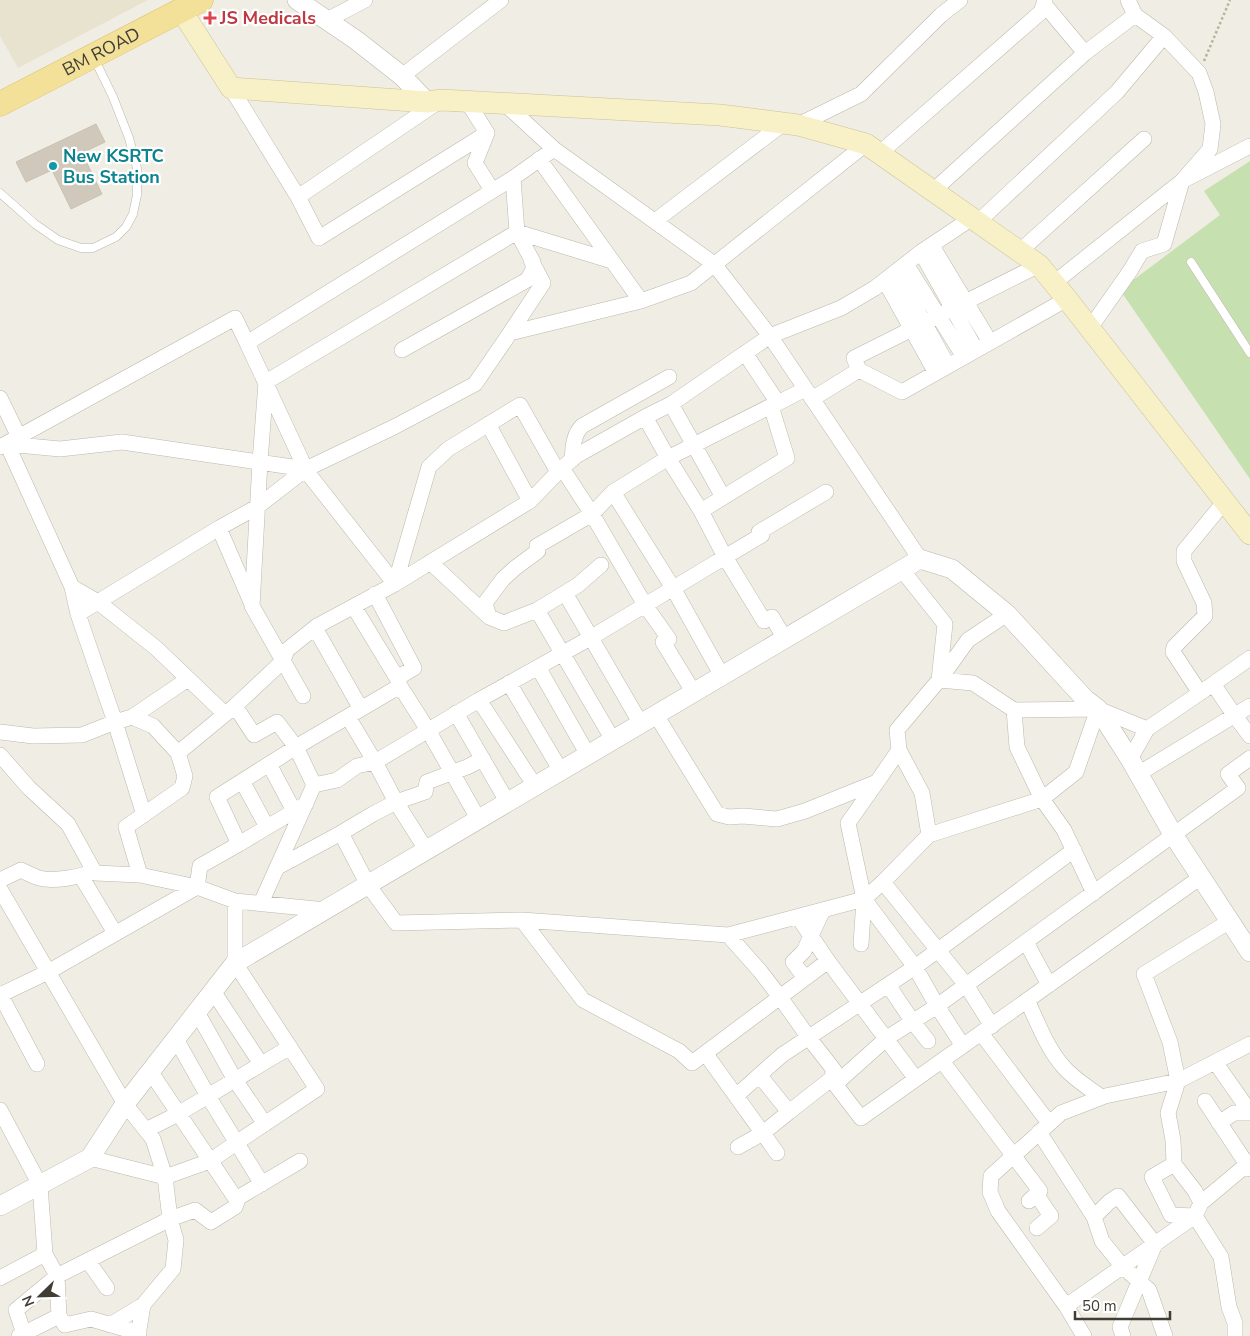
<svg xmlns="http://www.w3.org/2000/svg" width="1250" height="1336" font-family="'Nunito Sans',sans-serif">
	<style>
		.education { fill: #e8e3cf }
		.green { fill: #c7e0b0 }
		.building { fill: #d0c9bb; stroke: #cac2af }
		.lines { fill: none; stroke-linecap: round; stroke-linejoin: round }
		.service-casing { stroke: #bdb8ab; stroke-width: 9 }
		.minor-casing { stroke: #bdb8ab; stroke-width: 16 }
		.tertiary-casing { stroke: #bdb8ab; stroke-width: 20 }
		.secondary-casing { stroke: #cbc298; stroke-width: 22 }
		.primary-casing { stroke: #d6bf6c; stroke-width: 25 }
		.path { stroke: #bab29a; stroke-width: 2.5; stroke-dasharray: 2.5 2.5; stroke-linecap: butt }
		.service { stroke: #fff; stroke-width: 8 }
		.minor { stroke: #fff; stroke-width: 15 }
		.tertiary { stroke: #fff; stroke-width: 19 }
		.secondary { stroke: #f8f0c6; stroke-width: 21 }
		.primary { stroke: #f3e19a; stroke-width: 24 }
		.health-dot { fill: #e0444e; stroke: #fff; stroke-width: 2 }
		.culture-dot { fill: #0f9aa8; stroke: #fff; stroke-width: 2 }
		.labels { text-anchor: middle; stroke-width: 4.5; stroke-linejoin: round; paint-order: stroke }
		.health-label { font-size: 18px; font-weight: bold; fill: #be3a42; stroke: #fff; text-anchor: start }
		.street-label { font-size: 18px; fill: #413d35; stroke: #fff }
		.culture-label { font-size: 18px; font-weight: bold; fill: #0d838f; stroke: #fff; text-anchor: start }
	</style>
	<rect width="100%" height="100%" fill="#f0ede4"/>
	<path class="education" d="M0,0h148l-130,68 -18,-32z"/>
	<path class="green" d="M1250,161v318l-130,-189 100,-75 -16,-24z"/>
	<path class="building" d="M96,124l9,18 -23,11 20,41 -31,15 -19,-39 -26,12 -10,-20z"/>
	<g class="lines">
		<defs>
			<path id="service" d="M0,193l35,31 23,16 23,8h12l23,-11 10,-10 7,-13 4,-19v-27l-8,-30 -16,-41 -19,-39
				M1191,262l59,91"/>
			<path id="minor" d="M327,20l38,-20
				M1085,53l50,-38 -7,-15
				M402,76l99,-76
				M231,88l67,109 140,-95
				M504,103l50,46 160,115 56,72 150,223
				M798,125l63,-31 80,-79 19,-15
				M487,133l-12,30 17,27
				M880,153l161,-141 4,-12
				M539,159l102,142 50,-18 175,-139
				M933,191l152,-138 -41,-49
				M298,197l21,41 168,-105 -20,-32
				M655,221l129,-98
				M978,222l139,-130 47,-56 -29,-21
				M517,232l95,29
				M932,246l58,96
				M921,252l55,98
				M1019,252l125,-113
				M906,264l58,93
				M896,272l52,94
				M885,281l51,92
				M1054,283l128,-102 28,-32 3,-25 -7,-32 -7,-19 -35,-37
				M1090,328l40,-57 12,-20 22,-7 18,-63 68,-35
				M510,333l33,-50 -12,-23
				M247,343l60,129 88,112
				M402,350l125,-70 6,-10v-8l-16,-30
				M859,370l43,22 165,-93
				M0,398l19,39
				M812,399l47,-29 -5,-12 185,-93
				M778,403l27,-14
				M671,404l52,93
				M645,417l23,41 33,53
				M488,424l42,77
				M7,444l65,143 6,27 37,108 29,93
				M7,444l53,5 62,-7 184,27
				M0,447l235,-129 12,25 266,-165 41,-29
				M572,460c1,-12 1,-25 10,-34l87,-49
				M562,468l30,46 53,91 24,34 -6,3 31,51
				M613,492l60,96 49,88
				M219,528l32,74
				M430,562l59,55
				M601,565l-23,20 -41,25 -33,13 -15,-6 -4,-14 18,-24 12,-11 23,-17 -1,-5 55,-32 21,-22 55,-34 103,-52
				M902,570l43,54 -6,56
				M395,584l34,-117 19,-18 72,-44 38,67
				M72,587l26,15 58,46 69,66
				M565,593l76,131
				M354,607l43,71
				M537,610l76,130
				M78,614l141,-86 38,-21 49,-38 88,-42 81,-43 35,-51 131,-32
				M315,628l46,81
				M785,639l-13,-22 -8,4 -39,-64 37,-22 -3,-3 67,-40
				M538,667l50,88
				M940,679l28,-39 39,-26
				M509,683l52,88
				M1213,684l22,32 15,20
				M400,686l28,44 51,90
				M1200,693l-27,-41 1,-5 31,-31 -1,-13 -20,-42v-10l41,-50
				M303,696l-51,-90 8,-144 6,-80 251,-150 -4,-54
				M479,700l56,86
				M1014,710l3,37 25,52 22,31 30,63
				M456,713l52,90
				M656,715l61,99 12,3 14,-1 34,3 28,-8 72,-29 22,-32
				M132,717l56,-38
				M348,717l27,45 21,40 31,49
				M0,732l33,4 49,-1 33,-13 17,-5 21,9 25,27
				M0,755l29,33 39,36 27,49 45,2 57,12 38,14
				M1130,759l17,-30
				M269,764l25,47
				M1138,774l112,-68
				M242,781l25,46
				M314,785l23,-5 20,-14 18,-4 104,-62 113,-63 133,-80 -24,-46 86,-53 -16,-52 7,-3 -33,-50
				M341,833l27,52 28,38 126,-3 206,15 136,-36 19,-17 46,-47 113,-36 34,-27 22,-63
				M929,835l-7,-42 -23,-43 -2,-20 42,-50 34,3 41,27 84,-1 49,20 66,-45 37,-26
				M239,844l-22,-47 79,-50 104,-61 -3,-8 17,-10 -39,-74
				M278,867l63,-34 32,-19 23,-12 29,-10 2,-10 40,-15 16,-8
				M140,875l-14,-48 56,-39 3,-12 -7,-23 57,-47
				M81,876l34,57
				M0,880l21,-10c6,3 12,6 18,8 15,4 41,-1 55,-7
				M883,882l83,103 26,41
				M0,889l125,215 28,35 12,38 5,42 6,21 -3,29 -30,36 -5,31
				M864,899l51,68 22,39 26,40
				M261,903l53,-118 -18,-38 -19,-25 -23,13 -19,-29 48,-45 4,-11 30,-24 78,-42 135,-83 32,-33 14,-12 69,-39 26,-13 99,-68 71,-28 34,-20 46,-36 51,-34
				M522,920l61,80 96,51 13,12 136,-102 -30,-44
				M728,935l32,36 20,26 29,41 25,32 -3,9 9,1 47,-42 50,-32 29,-21 272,-197 -10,-14 22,-16
				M1026,942l23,43
				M861,944l3,-45 -16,-76 29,-41
				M828,961l88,118
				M805,978l-12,-16 11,-11 19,-41
				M888,985l25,37 15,19
				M213,991l48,73
				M0,994l37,70
				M0,995l48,-23 149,-85 3,-21 39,-22 67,-40
				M1027,1000c10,21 20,48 35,65 10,13 26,22 39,32
				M197,1012l38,68 30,44
				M981,1033l68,90
				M176,1039l32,57 54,88
				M705,1053l72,100
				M942,1061l98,130 -11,10
				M1215,1062l35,50
				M150,1071l86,128
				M760,1076l29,36 42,-33 30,39 340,-241
				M736,1096l46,-41 133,-88 159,-117
				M1205,1101l45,68
				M0,1110l40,75 5,69
				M1219,1123l15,-10h16
				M146,1130l32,-16 112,-67
				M1039,1132l55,85 8,24 21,26 26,23 16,46
				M738,1147l25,-14 26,-21
				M90,1158l75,19 45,-16 26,-18 81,-54 -82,-126v-62l91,9
				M1174,1164l-22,13 19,38 24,1 26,41 8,50 6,16v13
				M1036,1194l15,22 -14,12
				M1201,1203l49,-41
				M1094,1217l15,-15 9,-6 37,48 -35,83 3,9
				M88,1261l19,27
				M0,1278l45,-24 12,22 113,-57 25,-9 16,12 24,-15 2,-5 -1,-3 64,-38
				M1066,1306l129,-90 6,-13 -6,-12 -21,-27 -1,-24 -5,-27 10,-32 -8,-39 -26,-68 86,-53
				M59,1316l6,9 26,-6 48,14
				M110,1325l33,-20
				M24,1334l-8,-24 41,-34
				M19,1336l40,-20 -2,-40
				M1084,1336l-18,-30 -68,-95 -8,-19 1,-16 70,-63 44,-17 73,-15 72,-37"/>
			<path id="tertiary" d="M297,0l59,40 46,36 25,26
				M0,1206l90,-48 35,-54 110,-141 685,-404 32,10 55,45 78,85 13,10 32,50 44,77 76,116"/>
			<path id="secondary" d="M181,10l50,78 196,14 15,-2 278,15 78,10 68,19 173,121 28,34 183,235"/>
			<g id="primary">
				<path id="s1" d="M0,104l201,-104"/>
			</g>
		</defs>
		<use href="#service" class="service-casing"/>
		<use href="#minor" class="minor-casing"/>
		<use href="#tertiary" class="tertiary-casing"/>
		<use href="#secondary" class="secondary-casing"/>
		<use href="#primary" class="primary-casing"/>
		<path class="path" d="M1204,61l26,-61"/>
		<use href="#service" class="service"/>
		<use href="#minor" class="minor"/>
		<use href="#tertiary" class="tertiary"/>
		<use href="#secondary" class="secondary"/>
		<use href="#primary" class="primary"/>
	</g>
	<path class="health-dot" d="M207.5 10.5h5v5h5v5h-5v5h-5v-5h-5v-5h5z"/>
	<circle class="culture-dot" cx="53" cy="166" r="5"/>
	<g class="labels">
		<g class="health-label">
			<text x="220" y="24">JS Medicals</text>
		</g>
		<g class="street-label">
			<text dy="6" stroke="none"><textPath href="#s1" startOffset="114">BM ROAD</textPath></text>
		</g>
		<g class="culture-label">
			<text x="63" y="162">New KSRTC<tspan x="63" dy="21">Bus Station</tspan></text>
		</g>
	</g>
	<g transform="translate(40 1296) rotate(247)" stroke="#ffffff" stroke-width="4" paint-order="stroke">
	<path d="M0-4L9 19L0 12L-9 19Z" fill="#413d35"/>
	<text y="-8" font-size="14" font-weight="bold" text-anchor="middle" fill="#413d35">N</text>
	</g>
	<path d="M1075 1311v8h95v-8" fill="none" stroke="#413d35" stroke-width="2.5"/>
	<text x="1082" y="1311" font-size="15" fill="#413d35" stroke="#ffffff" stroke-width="4" paint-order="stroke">50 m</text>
</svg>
